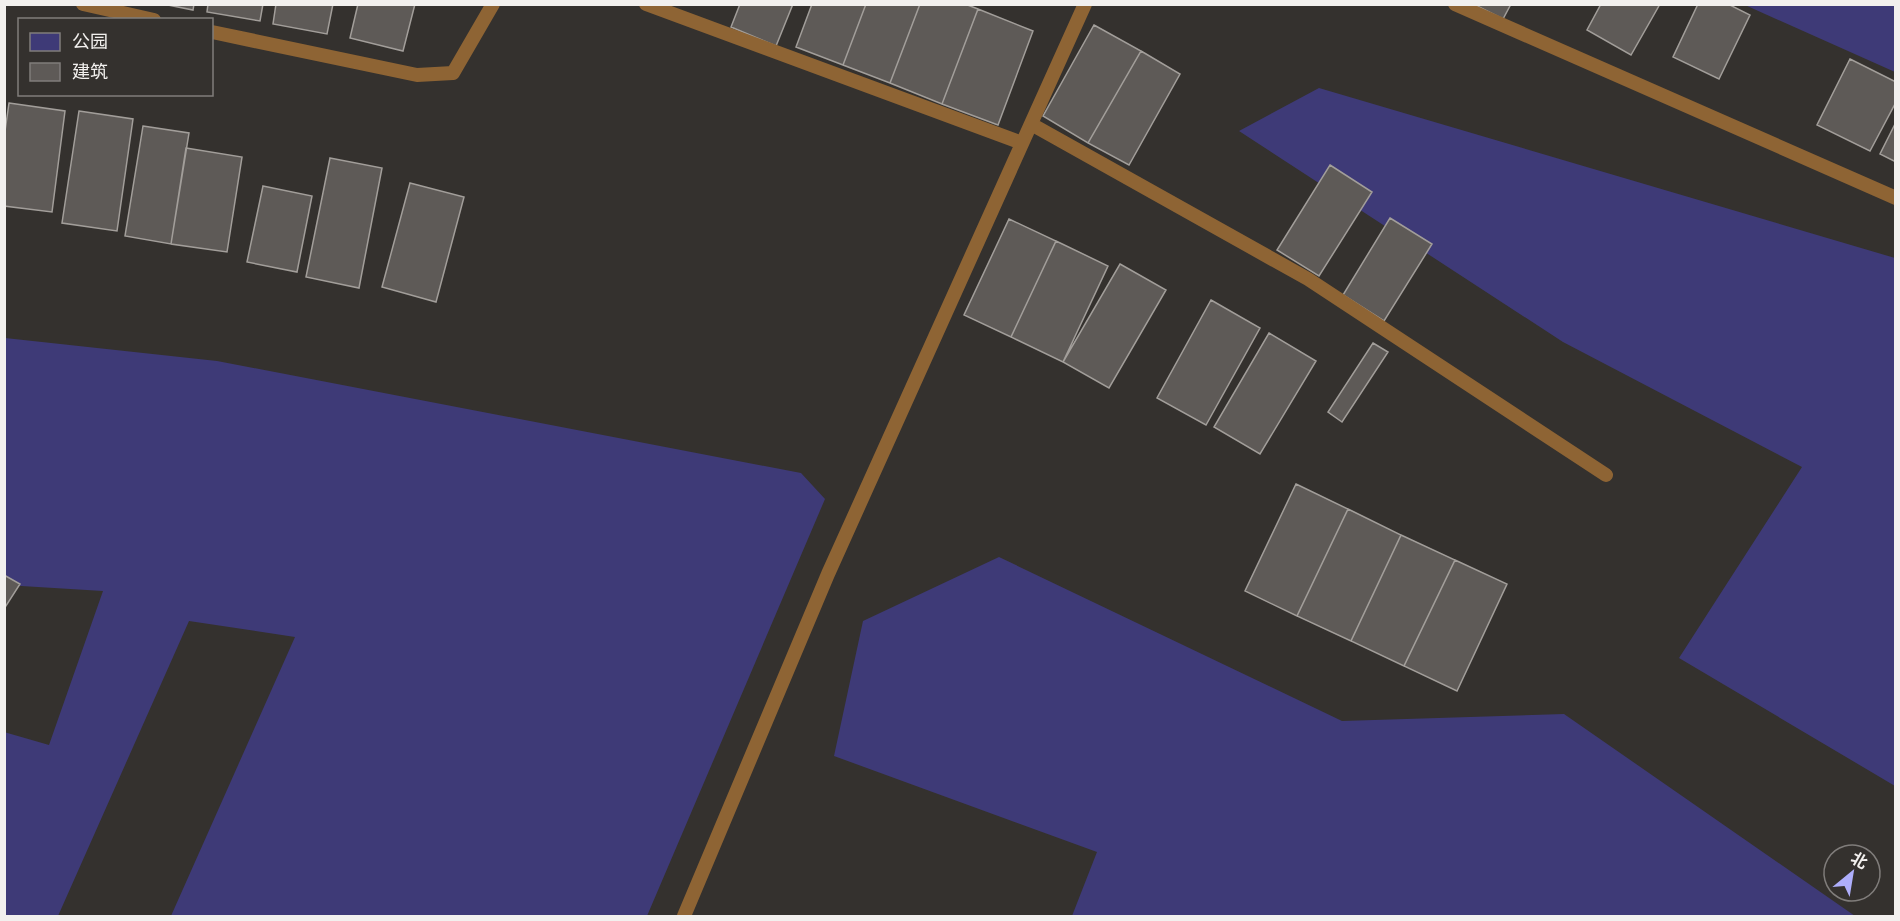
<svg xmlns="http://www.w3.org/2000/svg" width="1900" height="921" font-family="'DejaVu Sans','Noto Sans SC',sans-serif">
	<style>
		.green { fill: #3e3a77 }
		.building { fill: #5e5a57; stroke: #a29e9a; stroke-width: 1.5 }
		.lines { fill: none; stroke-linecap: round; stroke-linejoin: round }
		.service { stroke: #8e6434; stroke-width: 14 }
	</style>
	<rect width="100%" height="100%" fill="#34312e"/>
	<path class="green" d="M1745,5h150v67z
		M1319,88l576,170v528l-216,-128 123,-191 -239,-125 -324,-211z
		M5,338l212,23 584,112 24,26 -178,417h-476l124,-279 -106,-16 -131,295h-53l-1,-184 45,13 54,-154 -98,-6z
		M999,557l343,164 222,-7 291,202h-783l25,-64 -263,-96 29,-135z"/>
	<path class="building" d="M163,4h31l-1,6z
		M208,4h55l-3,17 -53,-9z
		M276,4h57l-6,30 -54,-10z
		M358,4h57l-12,47 -53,-13z
		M740,4h53l-17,42 -45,-19z
		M812,4h54l-23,61 -47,-18z
		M866,4h54l-30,79 -47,-18z
		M920,4h45l13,5 -36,95 -52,-21z
		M1473,4h38l-8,15z
		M1601,4h59l-29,51 -44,-25z
		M1698,4h30l22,11 -31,64 -46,-22z
		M978,9l55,22 -35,94 -56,-21z
		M1094,25l47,26 -53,92 -45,-27z
		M1141,51l39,23 -51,91 -41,-22z
		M1850,59l46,23v20l-26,49 -53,-26z
		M9,103l56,8 -13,101 -48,-6v-68z
		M79,111l54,8 -16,112 -55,-8z
		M1896,122v40l-16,-8z
		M143,126l46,7 -18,111 -46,-8z
		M186,148l56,9 -15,95 -56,-8z
		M330,158l52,10 -23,120 -53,-11z
		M1330,165l42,27 -53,84 -42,-26z
		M410,183l54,14 -28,105 -54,-15z
		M263,186l49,10 -15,76 -50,-10z
		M1390,218l42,26 -48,77 -41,-26z
		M1009,219l47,22 -45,96 -47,-22z
		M1056,241l52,25 -45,96 -52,-25z
		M1120,264l46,26 -57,98 -46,-26z
		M1211,300l49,28 -54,97 -49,-27z
		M1269,333l47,28 -56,93 -46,-27z
		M1373,343l15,9 -46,70 -14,-10z
		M1296,484l52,25 -51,107 -52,-25z
		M1348,509l53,26 -50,106 -54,-25z
		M1401,535l54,25 -51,106 -53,-25z
		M1455,560l52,24 -50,107 -53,-25z
		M4,575l16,9 -16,25z"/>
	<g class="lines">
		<path class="service" d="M83,4l71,16
			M646,4l376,139
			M1455,4l441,194
			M212,32l205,43 36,-2 40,-69
			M1031,124l277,155 298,196
			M684,916l144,-342 257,-570"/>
	</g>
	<rect width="1900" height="921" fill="none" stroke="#f2f0ee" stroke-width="12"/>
	<rect x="18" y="18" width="195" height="78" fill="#34312e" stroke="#807d7b" stroke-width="1.5"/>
	<rect x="30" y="33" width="30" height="18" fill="#3e3a77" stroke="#807d7b" stroke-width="1.5"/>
	<text x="72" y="48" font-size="18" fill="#f2f0ee">公园</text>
	<rect x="30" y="63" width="30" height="18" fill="#5e5a57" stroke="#807d7b" stroke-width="1.5"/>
	<text x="72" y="78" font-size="18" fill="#f2f0ee">建筑</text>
	<g transform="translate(1852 873) rotate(30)"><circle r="28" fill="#34312e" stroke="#807d7b" stroke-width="1.5"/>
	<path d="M0-4.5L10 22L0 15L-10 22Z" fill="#aeaefb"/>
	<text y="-9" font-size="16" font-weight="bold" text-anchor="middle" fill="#f2f0ee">北</text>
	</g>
</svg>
